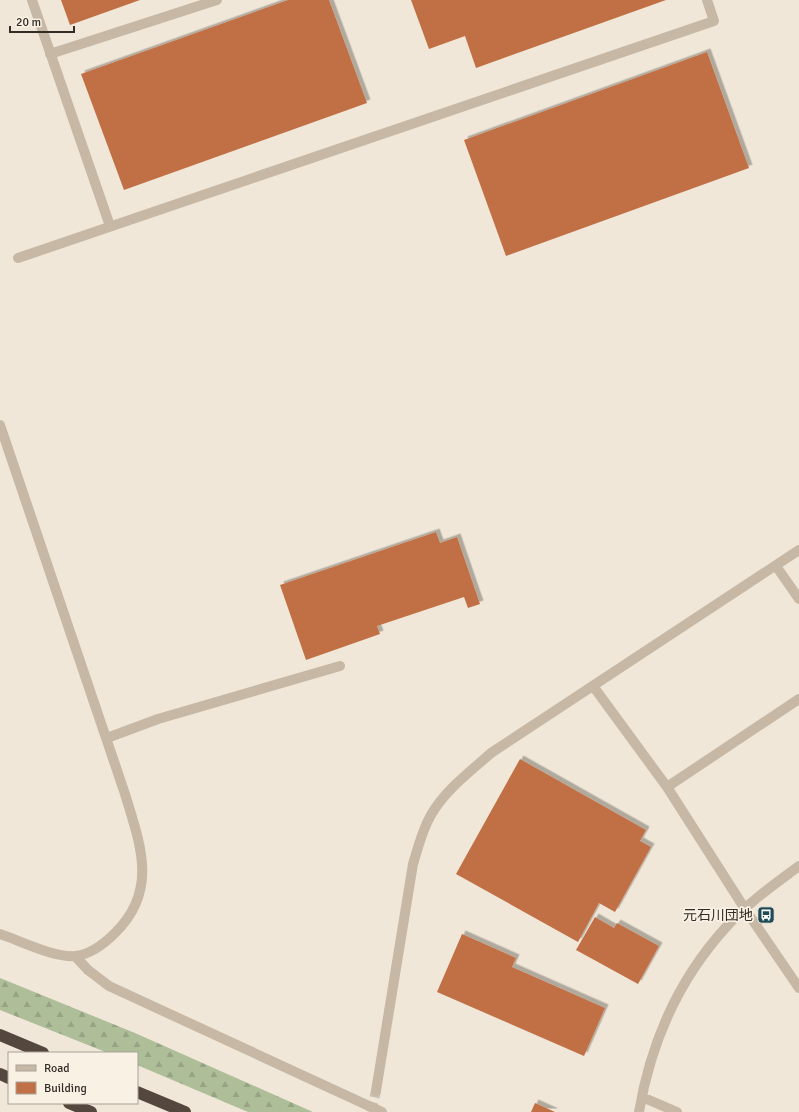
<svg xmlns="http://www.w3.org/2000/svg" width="799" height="1112" font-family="Signika,'Noto Sans JP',sans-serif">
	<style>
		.forest { fill: url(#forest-firs) }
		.building { fill: #c17045; filter: url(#shadow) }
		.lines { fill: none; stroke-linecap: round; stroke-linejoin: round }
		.minor-tunnel { stroke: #cac2b4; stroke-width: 10; stroke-dasharray: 10 5; stroke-linecap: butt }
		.minor { stroke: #c7b8a5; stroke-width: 10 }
		.highway { stroke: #54473d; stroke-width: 12 }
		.labels { text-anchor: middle; stroke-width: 3.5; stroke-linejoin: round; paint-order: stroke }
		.poi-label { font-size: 14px; fill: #332c26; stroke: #f8f1e4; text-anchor: end }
	</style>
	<defs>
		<pattern id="forest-firs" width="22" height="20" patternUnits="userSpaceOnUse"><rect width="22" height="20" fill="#aebe99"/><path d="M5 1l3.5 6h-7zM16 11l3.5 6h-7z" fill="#96a384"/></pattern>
		<filter id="shadow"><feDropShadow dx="3.5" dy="-3.5" stdDeviation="0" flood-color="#0004"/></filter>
	</defs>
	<rect width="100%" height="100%" fill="#f0e7d8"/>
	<path class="forest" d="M0,978l135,55 178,79h-65l-111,-47v-12h-29l-108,-43z"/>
	<path class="building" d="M61,0h79l-70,25z
		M288,0h41l38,103 -243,87 -43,-116z
		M411,0h255l-190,68 -11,-32 -36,13z
		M707,52l42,116 -243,88 -42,-116z
		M436,532l4,11 17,-6 23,67 -12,4 -4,-11 -87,29 3,8 -74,26 -26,-75z
		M520,759l126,71 -6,11 11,6 -36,65 -16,-9 -21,39 -122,-68z
		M595,917l19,11 3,-5 42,23 -21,38 -62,-34z
		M462,934l54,24 -4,9 93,41 -21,48 -147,-64z
		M535,1103l20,9h-24z"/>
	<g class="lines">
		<path class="minor-tunnel" d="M371,1112l5,-21"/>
		<path class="minor" d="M32,0l78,226
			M50,54l167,-54
			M18,258l696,-237 -7,-21
			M0,425l125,369c15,50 34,96 -10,139 -11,11 -24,21 -39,23 -22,2 -55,-15 -76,-22
			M776,566l23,33
			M593,686l74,101 78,122 54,79
			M107,738l51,-19 182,-53
			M667,787l132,-88
			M75,956l13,14 21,16 273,126
			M376,1091l37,-227c5,-16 9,-34 18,-49 14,-25 39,-43 60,-62l308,-203
			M642,1097l35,15
			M639,1112c12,-71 40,-134 89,-187 21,-23 47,-41 71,-59"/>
		<path class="highway" d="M0,1035l43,18
			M0,1074l9,4
			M137,1092l48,20
			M69,1103l22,9"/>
	</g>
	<defs>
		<symbol id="bus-square" viewBox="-11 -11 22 22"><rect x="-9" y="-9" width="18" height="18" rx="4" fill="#1e4a53" stroke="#f8f1e4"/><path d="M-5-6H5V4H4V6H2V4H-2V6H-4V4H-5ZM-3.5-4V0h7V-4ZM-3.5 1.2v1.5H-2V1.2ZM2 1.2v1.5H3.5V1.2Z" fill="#fff"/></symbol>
	</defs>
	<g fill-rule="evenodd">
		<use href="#bus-square" x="756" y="905" width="20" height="20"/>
	</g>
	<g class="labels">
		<g class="poi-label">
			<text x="753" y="920">元石川団地</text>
		</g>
	</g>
	<rect x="8" y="1052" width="130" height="52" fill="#f8f1e4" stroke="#a9a298"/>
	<rect x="16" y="1065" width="20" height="6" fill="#c7b8a5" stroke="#a9a298"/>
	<text x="44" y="1072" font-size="12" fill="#332c26">Road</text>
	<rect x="16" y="1082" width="20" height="12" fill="#c17045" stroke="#a9a298"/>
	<text x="44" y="1092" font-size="12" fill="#332c26">Building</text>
	<path d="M10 26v6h64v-6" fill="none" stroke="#332c26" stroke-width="2"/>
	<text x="16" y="26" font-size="12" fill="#332c26" stroke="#f8f1e4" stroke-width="3" paint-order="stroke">20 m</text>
</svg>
